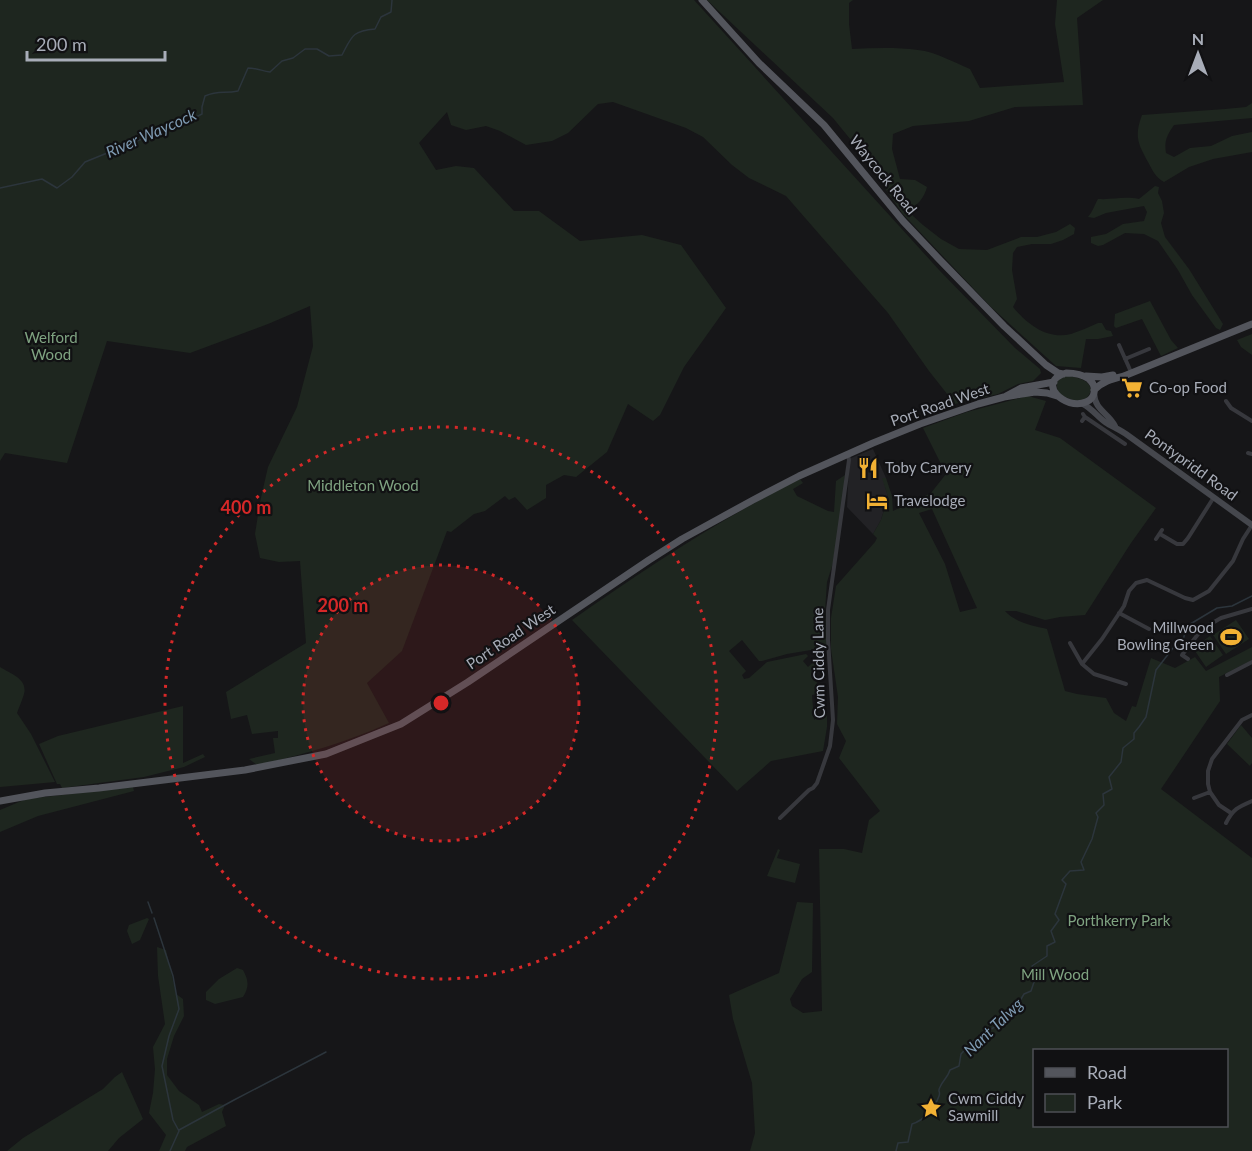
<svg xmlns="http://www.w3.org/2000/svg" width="1252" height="1151" font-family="Lato,sans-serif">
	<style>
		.built { fill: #222225 }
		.green { fill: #1e261f; fill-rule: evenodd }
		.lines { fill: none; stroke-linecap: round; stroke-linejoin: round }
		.stream { stroke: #2c353c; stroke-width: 1.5 }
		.minor { stroke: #37383d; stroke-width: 4 }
		.secondary { stroke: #45474d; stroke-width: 6 }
		.primary { stroke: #53555c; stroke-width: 7 }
		.ring { fill: none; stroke: #d62828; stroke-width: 3; stroke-dasharray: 3 6 }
		.labels { text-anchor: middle; stroke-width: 4.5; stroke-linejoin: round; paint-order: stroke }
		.street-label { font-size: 15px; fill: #a8adb8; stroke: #111113 }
		.park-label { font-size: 15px; fill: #7fa381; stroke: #111113 }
		.poi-label { font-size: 15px; fill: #a8adb8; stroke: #111113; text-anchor: start }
		.water-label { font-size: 16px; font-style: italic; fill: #7f9bb3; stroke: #111113 }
		.centre { fill: #d62828; stroke: #111113; stroke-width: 3 }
		.ring-label { font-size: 18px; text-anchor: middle; font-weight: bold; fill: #d62828; stroke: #111113; stroke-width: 4.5; stroke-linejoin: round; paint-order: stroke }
	</style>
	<rect width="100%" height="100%" fill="#161618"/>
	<path class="built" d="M873,449l13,29h-3l5,19 -7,23 -8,14 -26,-27 2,-41 2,-8z"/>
	<path class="green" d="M0,0h694l246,271 75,77 25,21 1,4 -8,8 -15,3 -20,10 -43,10 -26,-33 -41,-58 -102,-117 -37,-18 -17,-13 -29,-28 -17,-9 -73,-26 -15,2 -30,29 -16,8 -26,4 -26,-14 -14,-5 -20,4 -15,-5 -4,-13 -28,31 17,27 20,-4 18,2 40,43h25l41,30 62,-6 39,10 45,63 -42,59 -24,48 -7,6 -25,-17 -21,48 -31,25 -12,-2 -18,10v13l-19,12 -12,-13 -6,3 -4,-4 -20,15 -11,3 -23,18 -4,-1 -45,120 -35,32 22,40c-42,19 -86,32 -132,42l-8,-6 26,-6 -2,-15h5v-7l-26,3 -5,-19 -16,4 -5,-27 80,-49 -6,-82 -21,1 -19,-4 -5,-24 5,-32 8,-35 29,-60 16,-61 -3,-40 -42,18 -78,29 -83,-12 -40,122 -62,-10 -5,8z
		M707,0h146l-4,3v21l3,25c22,-1 44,-2 66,1 18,2 35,12 52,19l10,19 84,-6 -9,-58 2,-24h46l-26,18 6,87 -68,2 -46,14 -56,5 -20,8 -1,15 8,30 15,1 12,7c-3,11 -9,18 -18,22l4,7 10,9 18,14 18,10 28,1 34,-13h16l19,-5 14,-8 5,4 -1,6 -11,6 -12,4h-19l-15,3 -4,6 -1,17 5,29 -4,8c14,17 34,33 58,27 9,-3 18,-7 27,-11h4l4,7 5,1 2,5 -15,3h-12l-5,29 -25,-2 -65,-59 -89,-94 -47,-68 -22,-27z
		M1252,103v15l-78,7c-7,10 -10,16 -8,28l8,4 16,-9 21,-2 21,-10 20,-4v20l-39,7 -24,8 -25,15c-9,-5 -11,-11 -16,-20 -10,-18 -14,-26 -6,-47l83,-6 21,-2z
		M1155,186l4,1 -1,6 4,8 2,12 -3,10 4,14 24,32 34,55 -3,6 -4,-2 -24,-33 -14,-25 -20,-29 -14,-7 -19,-1 -22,12 -5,1 -7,-3v-6l15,-3 17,-10 21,-3 3,-9 -3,-6 -38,7 -12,5 -6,-1c5,-6 6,-11 10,-18 15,1 25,-3 41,0z
		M1150,301l21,39 7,8 -17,8 -19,-37 -26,9 -2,-2 1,-12z
		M1252,334v21l-11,-8 -4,-7z
		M1068,376c10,2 21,3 23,14 -5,17 -20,10 -32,4 -4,-10 -3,-16 9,-18z
		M1028,396l18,5 -11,29 25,8 96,70 -25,35 -46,72 -25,2 -15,3 -29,-9h-11c11,12 27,14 42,18l18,62 12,3 29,4 8,15 12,8 6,-15 4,1 15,-49 24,10 20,-11 11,14 46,-24v13l-33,17 1,24 -59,88 91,69v293h-502l5,-18 -3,-50 -19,-64 -4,-24 50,-22 18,-71 16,1 -1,69 -10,7 -12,20 2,7 11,7 19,-2 -3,-162h25l18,4 7,-33 11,-9 -41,-53 7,-17 -9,-17 1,-27 -7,-48v-31l5,-32 39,-44 2,-4 -4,-4 8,-14 7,-23 -6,-19h4l6,18 1,15 38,-18 15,-19 -23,-46 44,-16zM932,509l45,99 -17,4 -15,-48 -26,-51zM1034,1050h192v76h-192z
		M845,475l-2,22 -10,66 -6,19 -2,29 2,36h-3l-2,4 -5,-2 -30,5 -25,7h-3l-17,-21 -13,11 17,20 -4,4 2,4 5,-1 18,-16 39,-8 2,2 -5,5 5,6 12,-11c-3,7 -1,15 -5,22l2,1 -1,15 -4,1 2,25 13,-10v17l-4,24 -52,10 -34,30 -165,-171c73,-51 148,-101 228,-141l3,4 -10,6 4,7 31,15 6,1 2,-31z
		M1236,620l13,19 -23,15 -13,-19z
		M1210,636l13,19 -17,12 -13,-19z
		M0,667c11,7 28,12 24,27 -2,7 -5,13 -7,19l14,21 24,48 -55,5z
		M183,706v57l20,-9 2,3 -21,10 -40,10 -82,11 -2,-4h-3l-18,-40 19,-8z
		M1241,725l11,13v25l-2,3 -23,-22z
		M133,787l1,4 -96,25 -38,16v-22l26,-11z
		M778,849l2,1 -3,8 23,6 -5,19 -28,-7z
		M147,918l2,1 -9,21 -8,4 -5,-13 2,-6z
		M157,947l9,3 10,44 7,5 1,17 -10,20 -7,23v16l12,16 20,14 3,7 17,-8 6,1 -3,7 4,14 -39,21 -2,4h-26l7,-16 -17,-22 4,-20 2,-24 -2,-22 12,-23 -7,-48z
		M237,968l6,2c6,11 6,17 0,27l-28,7 -9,-4v-8l13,-13z
		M122,1072l21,47 -24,19 -11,13h-101l16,-13 80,-49 12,-12z"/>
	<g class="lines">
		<path class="stream" d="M0,188l42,-9 15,9 15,-11 13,-15 111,-45 6,-3v-7l3,-11c14,-6 19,-2 33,-5l10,-23c9,0 14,3 22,4l12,-11 11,-3 12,-9h12l12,7 13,-1c10,-19 10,-24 33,-26l6,-12 10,-5 1,-12
			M148,902l4,11
			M154,918l19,58 6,33 -10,27 -7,30 11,54 6,11 -9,20
			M179,1130l55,-30 92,-48
			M896,1151l2,-8 10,-1 4,-18c11,-3 23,-16 27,-28 2,-6 -2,-3 1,-9 3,-7 8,-10 10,-17l9,-4 2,-12 12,-13 23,-15 8,-11 14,-11 6,-10 7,-3 5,-15 -4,-10 15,-10v-10l8,-4 -4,-11 8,-11 -4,-6 11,-30 -4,-4 8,-9 14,-1 -3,-8 11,-23 6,-22 -2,-4 8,-8 -1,-11 9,-5 -3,-12 12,-15 2,-14 11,-9v-6l5,-6 7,-10 10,-47 17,-22 10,-8 4,-14 30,-18 15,-2 20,-10"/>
		<path class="minor" d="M1119,345l12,27
			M1125,359l24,-10
			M1226,401l5,7 21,13
			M1085,417l40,27
			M1082,421l3,-4 -2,-3
			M1248,453l4,1
			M1160,534l17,10h6l5,-6 26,-41
			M1156,539l6,-9
			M1119,613l30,16
			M1070,643l12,21 12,10 32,10
			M1188,659l-6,-4 20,-26 19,-11 31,-9
			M1082,664l20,-25 22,-33 5,-15 7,-8 11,-3 38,18 8,2 16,-9 24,-30 10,-22 9,-14
			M1227,675l25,-13
			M1194,798l16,-6
			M1231,813l-12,-8 -9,-13 -2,-8v-13l4,-12 30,-39 10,-5
			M780,818l29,-28 4,-2 4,-5 13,-37 3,-26 -5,-80v-30l21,-150 -1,-5
			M1226,823c7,-14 12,-16 26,-22"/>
		<path class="secondary" d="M1094,393c1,18 14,19 21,33
			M1083,404c10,5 16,15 25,20 6,3 12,6 18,10l126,91"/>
		<path class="primary" d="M702,0l57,63 65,62 79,96 35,37 66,68 42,39 12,8 5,1
			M1066,373c8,0 16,1 23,6 8,7 7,19 -3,23 -21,9 -51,-20 -20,-29z
			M1086,376l16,1 11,-2
			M1094,390c9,-9 18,-11 30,-14l128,-52
			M1006,396l15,-8 33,-6
			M0,801l45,-8 54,-5 146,-18 81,-16 75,-30 67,-42 181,-122 33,-21 71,-39 46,-24 74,-33 47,-19 58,-20 26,-7 31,-5 12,1 10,3"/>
	</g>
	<circle cx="441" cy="703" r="138" fill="#d62828" fill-opacity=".12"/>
	<g class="ring">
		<circle cx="441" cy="703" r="138"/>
		<circle cx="441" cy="703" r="276"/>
	</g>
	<defs>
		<symbol id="supermarket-bare" viewBox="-9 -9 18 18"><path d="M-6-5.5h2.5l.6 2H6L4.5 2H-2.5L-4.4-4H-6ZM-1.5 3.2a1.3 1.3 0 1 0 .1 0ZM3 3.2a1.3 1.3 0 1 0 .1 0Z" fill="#f2b134" stroke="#111113" stroke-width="2.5" paint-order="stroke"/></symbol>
		<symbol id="restaurant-bare" viewBox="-9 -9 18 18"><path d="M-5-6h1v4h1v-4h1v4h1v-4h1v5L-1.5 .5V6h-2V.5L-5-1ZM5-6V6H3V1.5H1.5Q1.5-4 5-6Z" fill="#f2b134" stroke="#111113" stroke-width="2.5" paint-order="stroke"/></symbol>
		<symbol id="hotel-bare" viewBox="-9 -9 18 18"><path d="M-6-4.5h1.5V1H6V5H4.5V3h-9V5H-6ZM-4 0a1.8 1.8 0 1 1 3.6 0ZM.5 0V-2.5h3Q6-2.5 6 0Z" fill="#f2b134" stroke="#111113" stroke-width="2.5" paint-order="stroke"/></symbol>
		<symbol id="stadium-bare" viewBox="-9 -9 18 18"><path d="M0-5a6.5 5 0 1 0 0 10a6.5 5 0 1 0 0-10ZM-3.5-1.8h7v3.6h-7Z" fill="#f2b134" stroke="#111113" stroke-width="2.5" paint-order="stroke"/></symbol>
		<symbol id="sight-bare" viewBox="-9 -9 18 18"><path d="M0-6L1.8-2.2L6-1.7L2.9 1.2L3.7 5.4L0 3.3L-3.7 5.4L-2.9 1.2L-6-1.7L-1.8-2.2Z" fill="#f2b134" stroke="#111113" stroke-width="2.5" paint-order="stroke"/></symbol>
	</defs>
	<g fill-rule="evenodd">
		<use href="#supermarket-bare" x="1117" y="373" width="30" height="30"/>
		<use href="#restaurant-bare" x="853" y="453" width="30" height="30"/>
		<use href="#hotel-bare" x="862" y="486" width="30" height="30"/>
		<use href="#stadium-bare" x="1216" y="622" width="30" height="30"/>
		<use href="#sight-bare" x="916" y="1093" width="30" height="30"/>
	</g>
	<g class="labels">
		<g class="street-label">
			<text transform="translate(883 175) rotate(51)" y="5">Waycock Road</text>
			<text transform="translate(940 405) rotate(-19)" y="5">Port Road West</text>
			<text transform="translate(1191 465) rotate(36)" y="5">Pontypridd Road</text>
			<text transform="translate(511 637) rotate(-34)" y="5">Port Road West</text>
			<text transform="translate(819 663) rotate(-91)" y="5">Cwm Ciddy Lane</text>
		</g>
		<g class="park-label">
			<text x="51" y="343">Welford<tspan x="51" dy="17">Wood</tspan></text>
			<text x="363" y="491">Middleton Wood</text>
			<text x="1119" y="926">Porthkerry Park</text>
			<text x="1055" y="980">Mill Wood</text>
		</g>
		<g class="poi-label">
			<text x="1149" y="393">Co-op Food</text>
			<text x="885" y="473">Toby Carvery</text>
			<text x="894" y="506">Travelodge</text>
			<text x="1214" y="633" text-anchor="end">Millwood<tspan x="1214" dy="17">Bowling Green</tspan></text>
			<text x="948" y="1104">Cwm Ciddy<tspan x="948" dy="17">Sawmill</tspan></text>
		</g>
		<g class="water-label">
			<text transform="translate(151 133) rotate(-24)" y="6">River Waycock</text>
			<text transform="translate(993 1027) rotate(-44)" y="6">Nant Talwg</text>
		</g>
	</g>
	<circle cx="441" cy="703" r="9" class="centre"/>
	<g class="ring-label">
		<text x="246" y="514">400 m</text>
		<text x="343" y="612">200 m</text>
	</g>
	<rect x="1033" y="1049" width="195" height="78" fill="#111113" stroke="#4d4f55" stroke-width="1.5"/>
	<rect x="1045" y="1068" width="30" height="9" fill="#53555c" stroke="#4d4f55" stroke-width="1.5"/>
	<text x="1087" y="1079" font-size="18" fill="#a8adb8">Road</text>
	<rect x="1045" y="1094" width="30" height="18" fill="#1e261f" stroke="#4d4f55" stroke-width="1.5"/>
	<text x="1087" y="1109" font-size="18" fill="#a8adb8">Park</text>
	<g transform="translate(1198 54)" stroke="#111113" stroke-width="4.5" paint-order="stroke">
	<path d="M0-4.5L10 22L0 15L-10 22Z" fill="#a8adb8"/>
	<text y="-9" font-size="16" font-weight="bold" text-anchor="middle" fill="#a8adb8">N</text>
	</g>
	<path d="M27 51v9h138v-9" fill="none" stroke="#a8adb8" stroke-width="3"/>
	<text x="36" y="51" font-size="18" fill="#a8adb8" stroke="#111113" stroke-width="4.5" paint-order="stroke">200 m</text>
</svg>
